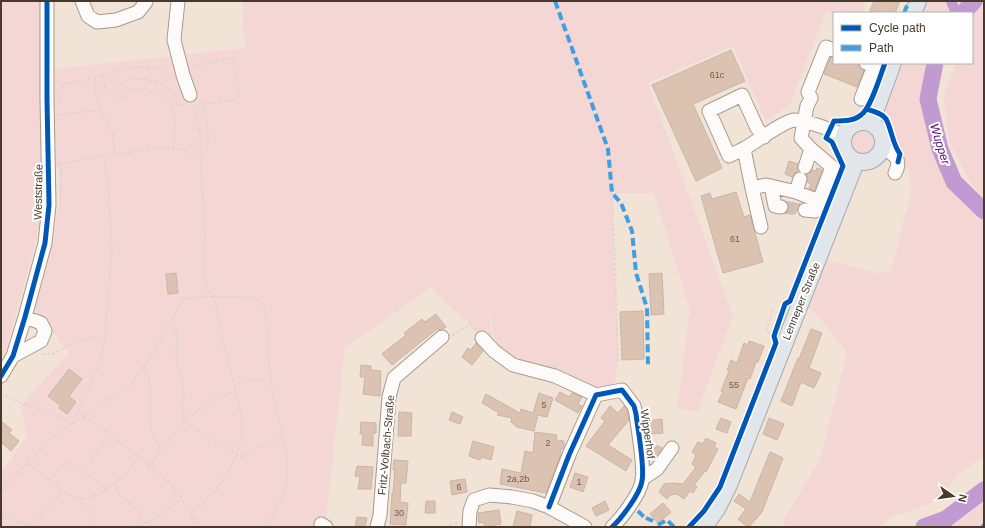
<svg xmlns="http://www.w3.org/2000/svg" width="985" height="528" font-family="Arial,sans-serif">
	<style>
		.green { fill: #f4d7d4 }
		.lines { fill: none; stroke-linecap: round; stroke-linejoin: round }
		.canal { stroke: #c19ad2; stroke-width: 10 }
		.river { stroke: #c19ad2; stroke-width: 17 }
		.building { fill: #dcc3b1; stroke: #c5b6ac }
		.minor-tunnel { stroke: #cfc1b3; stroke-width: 13; stroke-dasharray: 13 6; stroke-linecap: butt }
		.minor-casing { stroke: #a69a8e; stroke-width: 15 }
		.major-casing { stroke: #a3a9ad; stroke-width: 18 }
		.path { stroke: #d9d5d0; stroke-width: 1.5; stroke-dasharray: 3 2; stroke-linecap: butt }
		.minor { stroke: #fdfbf9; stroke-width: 13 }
		.major { stroke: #e1e6ea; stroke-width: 16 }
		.quiet { stroke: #409ee1; stroke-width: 4; stroke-dasharray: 8 4; stroke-linecap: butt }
		.cycleway-casing { stroke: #fff; stroke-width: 8 }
		.cycleway { stroke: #0057b8; stroke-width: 5 }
		.labels { text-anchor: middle; stroke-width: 4; stroke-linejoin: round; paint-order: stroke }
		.number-label { font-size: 9px; fill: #6c5c4d }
		.street-label { font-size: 11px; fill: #473a2c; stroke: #fff }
		.water-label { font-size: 12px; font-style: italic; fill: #4f0273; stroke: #fff }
	</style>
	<rect width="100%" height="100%" fill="#f1e3d5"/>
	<path class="green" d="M1,1h46l-5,203 -6,37 -30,109 -5,8z
		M242,1h624l-4,12 -28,1 -8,-3 -36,94 -24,16 -33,-75 -85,37 85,233 -36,96 -20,-4 13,-98 -36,-117h-42l6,170 -5,25 -16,4 -84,-32 -17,-12 -10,-53 8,56 -24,-26 -39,-37 -86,59 -20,179 -2,1h-322v-54l26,-37 -6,-31 48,-52 -34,-44 17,-63 7,-42v-36l-3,1 -2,-100 191,-21z
		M914,1h70v197l-13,-15 -22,-42 -5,-45 12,-33h16v-50h-50l3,-8z
		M903,63h42l-22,36 18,57 18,33 25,22v246l-27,18 -17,25 -48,17 -12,10h-90l-8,-5 38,-62 27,-107 -19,-25 -27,-30 17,-40 58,15 15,-2 20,-78 -2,-23 -12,-26 -6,-27 -7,-5z
		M850 143a12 12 0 1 1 24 0a12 12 0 1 1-24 0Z
		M984,500v21l-8,6h-28l17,-11z"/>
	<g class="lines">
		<path class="canal" d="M951,1l5,12"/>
		<path class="river" d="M963,13l11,-12
			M935,63l-7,36 12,50 14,33 30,29
			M924,527l22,-8 38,-29"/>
	</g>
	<path class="building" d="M874,1h26l-5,12h-26z
		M731,50l14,31 -52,23 29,64 -26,13 -44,-96z
		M831,57l3,1v5h24l2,5 4,3 -7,16 -33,-13z
		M789,161l9,3v7l-3,2 -3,4 -7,-3z
		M817,168l5,2 -8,21 -5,-3 2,-4 -4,-2v-7l5,-5 4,1z
		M736,192l8,25 6,-2 13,47 -40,11 -22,-77 9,-3 2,6z
		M787,203l13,1 -5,10 -9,-1 3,-4z
		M176,273l2,20 -10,1 -2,-20z
		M662,273l2,41 -13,1 -2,-41z
		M643,311l1,48 -22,1 -2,-48z
		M436,314l10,13 -3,2 -5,1 -1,-1 -45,36 -10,-11 24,-19 -2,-2 18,-14 3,3z
		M811,329l11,4 -13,35 12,5 -7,15 -13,-6 -9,24 -11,-5 17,-43 1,1z
		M749,341l15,5 -6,16h-2l-6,17 -2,-1 -12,31 -18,-7 5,-10 -2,-1 8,-20 -2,-1 4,-10 6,3 7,-20 4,2z
		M476,343l7,8 -11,14 -10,-8 6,-9 3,2z
		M361,365l10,1v4l10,1 -1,25 -17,-2 2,-17h-5z
		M69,369l13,10 -13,17 7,6 -9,12 -8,-6 2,-2 -13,-10z
		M560,392l9,5 3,-4 10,4 -4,7 4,2 -4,7 -23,-13z
		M539,393l14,5 -6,19 -10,-2h1l-4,16 -17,-4 -6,-5 1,-4 -15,-3 2,-2 -17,-10 4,-9 34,19 1,-4 12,4z
		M610,406l8,7 6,-7 3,4 1,6 1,4 -21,25 24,15 -6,11 -40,-25 19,-25 -4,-3z
		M399,412l13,1 -1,23h-13z
		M452,412l11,5 -3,7 -11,-4z
		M721,418l10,4 -4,11 -11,-4z
		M769,418l15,6 -7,16 -14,-6z
		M662,419l1,14 -13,1 -2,-13z
		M1,421l11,9 -3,3 10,8 -8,10 -10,-9z
		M361,422l15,1v10h-3v13l-11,-1 1,-11h-3z
		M535,432l22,3 -1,5 8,1v6l-1,2h-2l-1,7 -14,37 -46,-9 2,-15 19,4 4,-22 8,2z
		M705,439h3l8,4 -2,4 4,2 -12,23 -1,-1 -11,14 3,2 -4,6 -3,-2 -6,8 -7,-5 -7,1 -3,4 -8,-7 5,-8 9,-1 10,1 13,-17 -4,-3 4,-9 -4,-3 6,-10 5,2z
		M473,441l21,6 -3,13 -10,-3 -1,3 -11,-4z
		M652,444l10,4 -8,11 -4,-2 -1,-6z
		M770,452l13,6 -21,54 -13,15h-1l-10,-8 8,-10 -12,-8 5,-7 11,8z
		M394,460l14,1 -2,22h-5l-1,19 8,1 -2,22 -16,-1 2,-31h1l2,-23h-2z
		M357,466l16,1 -2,22h-13l2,-12 -5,-1z
		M575,473l13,4 -5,15 -13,-5z
		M465,479l2,13 -15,3 -2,-14z
		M426,501h9v12h-10z
		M605,501l4,9 -13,6 -4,-8z
		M663,503l8,9 -13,11 -8,-9z
		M499,510l2,14 -17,3v-5l-5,1 -1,-10z
		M517,511l15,4 -2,12h-17z
		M357,517l10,1 -2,9h-10z"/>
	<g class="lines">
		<path class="minor-tunnel" d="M781,207l24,3"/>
		<defs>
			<path id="minor" d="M82,1l6,15 9,6 19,-2 22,-8 8,-10 -1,-1
				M178,1l-4,39 9,35 7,20
				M861,99l13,-33 -8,-3
				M764,137l-7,-9 -15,-33 -33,16 20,45c5,-3 11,-5 16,-8 11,-6 39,-27 49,-28 14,0 36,10 50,15
				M744,149l8,39 14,-3 30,7 4,-13
				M883,149c12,5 19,11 12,24
				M805,167l6,-18 -10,-11 6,-32 4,-8 -3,-6 18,-45 8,3
				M771,186l4,20 6,1
				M752,188l9,39
				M796,192l23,9
				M805,210l10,1 17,-44 -21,-18
				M482,338l12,13 19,14 42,11 41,19
				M13,356l28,-15 4,-10 -4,-8 -16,-6
				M1,376l12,-20 12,-39 20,-74 4,-38 -2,-106v-98
				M642,479l15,-10 15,-21
				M549,507l20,-52 27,-60 26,-5 12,16 2,8c2,17 9,52 6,67 -2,13 -21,38 -30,46
				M321,524l5,3
				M377,527l3,-12 9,-118 5,-19 48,-41
				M469,527l1,-16 4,-11 15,-5 23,2 21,4 16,6 36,20"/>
			<path id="major" d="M913,13l5,-12
				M843 142a20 20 0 1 1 40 0a20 20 0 1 1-40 0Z
				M871,123l22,-60
				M704,527l13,-18 12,-24 127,-323"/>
		</defs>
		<use href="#minor" class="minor-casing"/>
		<use href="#major" class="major-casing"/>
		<path class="path" d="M193,67v-1l39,-8 3,10 4,29 -4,3 -32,4
			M103,75l2,14 6,4 8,-8 13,-6 16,1 17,6 15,14
			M95,78v11l6,21 11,21 3,23
			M57,100h3l3,-16c10,-2 20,-3 31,-6 25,-6 53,-20 77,-2
			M118,100l13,-9 13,-2 17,7 10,8 13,1
			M171,105c6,15 4,27 2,43
			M58,115l43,-5
			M58,164l57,-10 50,-7 19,3 16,9c2,-2 5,-4 6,-7 5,-14 -1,-40 -5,-54
			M612,193l3,68 3,102
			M61,206v-42
			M771,309l1,4 -6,18 8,5
			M172,319l5,16 -1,25 7,23 1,13 -2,14 1,8 3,3 21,16 30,18 5,1 40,-20
			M452,335l18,-10 5,5
			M42,354h10l26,-13 11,-3 16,-1
			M144,367l5,11 1,10v37l3,10 9,14
			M235,388c6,-10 25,-8 36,-8
			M1,393c22,14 49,16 71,31
			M84,417l26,17 61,50 11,15 17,28
			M72,424c13,-28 29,-55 33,-87l7,-89 -3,-53 -5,-39
			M28,464c7,5 15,11 22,17 6,4 11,10 17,13 28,15 57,-17 72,-36
			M149,466c20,-27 36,-50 66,-67 6,-3 14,-5 21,-7
			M84,472l22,17
			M50,480l17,-19 17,11 26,-38
			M114,484l3,8 20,18 5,14 -10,3
			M1,491l49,-52 81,-54 19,-26 27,-49 8,-11 13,-3 16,1 -7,-8 -4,-22 2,-35 -5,-75v-24l-7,-27
			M80,498l11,17 3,12
			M191,513c26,-20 52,-54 51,-87 -1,-22 -9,-43 -14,-63 -5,-22 -9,-44 -14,-66 11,0 33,-2 43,2 6,3 7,8 8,14 4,23 3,46 6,69 5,43 28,77 9,119 -5,10 -8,18 -16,26
			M1,514l15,7 19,6
			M645,518h1
			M653,521l1,1
			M656,524l2,1
			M35,527l7,-13 20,-23
			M143,527l-1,-3 11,-5 29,-20
			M445,527l13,-5"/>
		<use href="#minor" class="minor"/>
		<use href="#major" class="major"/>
		<path class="quiet" d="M555,1l53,148 4,44 9,10 11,28 4,42 11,35 1,57
			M904,13l5,-12
			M638,511l7,7
			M646,518l7,3
			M658,525l9,-5 7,7
			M982,527l2,-2"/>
		<defs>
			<path id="cycleway" d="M866,109c7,2 16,4 20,10 6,11 6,24 14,35l-2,8
				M1,376l12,-20 12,-39 20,-74 4,-38 -2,-106v-98
				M549,507l20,-52 27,-60 26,-5 12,16 2,8c2,17 9,52 6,67 -2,13 -21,38 -30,46
				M689,527l15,-16 16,-24 56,-144 -2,-7 11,-32 5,-3 53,-135 -11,-24 -6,-4 8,-17c9,0 20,0 27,-6 10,-7 19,-39 24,-52"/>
		</defs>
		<use href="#cycleway" class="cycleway-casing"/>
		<use href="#cycleway" class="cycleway"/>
	</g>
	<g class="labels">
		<g class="number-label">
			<text x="717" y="78">61c</text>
			<text x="735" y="242">61</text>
			<text x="734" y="388">55</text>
			<text x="544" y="408">5</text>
			<text x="548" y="446">2</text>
			<text x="518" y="482">2a,2b</text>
			<text x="579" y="485">1</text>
			<text x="459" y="490">6</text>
			<text x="399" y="516">30</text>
		</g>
		<g class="street-label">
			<text transform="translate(38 192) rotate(-89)" y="4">Weststraße</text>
			<text transform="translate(801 301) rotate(-68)" y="4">Lenneper Straße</text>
			<text transform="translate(648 434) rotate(82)" y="4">Wipperhof</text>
			<text transform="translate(386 445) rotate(-85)" y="4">Fritz-Volbach-Straße</text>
		</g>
		<g class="water-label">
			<text transform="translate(940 144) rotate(73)" y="4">Wupper</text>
		</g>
	</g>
	<rect width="985" height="528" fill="none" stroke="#473a2c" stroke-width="4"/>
	<rect x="833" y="12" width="140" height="52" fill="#ffffff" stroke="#b5b0ab"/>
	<rect x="841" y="25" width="20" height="6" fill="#0057b8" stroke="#b5b0ab"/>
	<text x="869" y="32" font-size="12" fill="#473a2c">Cycle path</text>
	<rect x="841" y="45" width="20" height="6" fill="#409ee1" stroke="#b5b0ab"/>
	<text x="869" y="52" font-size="12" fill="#473a2c">Path</text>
	<g transform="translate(953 496) rotate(103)" stroke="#ffffff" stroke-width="3" paint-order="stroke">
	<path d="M0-3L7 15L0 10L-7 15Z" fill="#473a2c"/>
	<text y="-6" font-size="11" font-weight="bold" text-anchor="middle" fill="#473a2c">N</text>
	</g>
</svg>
